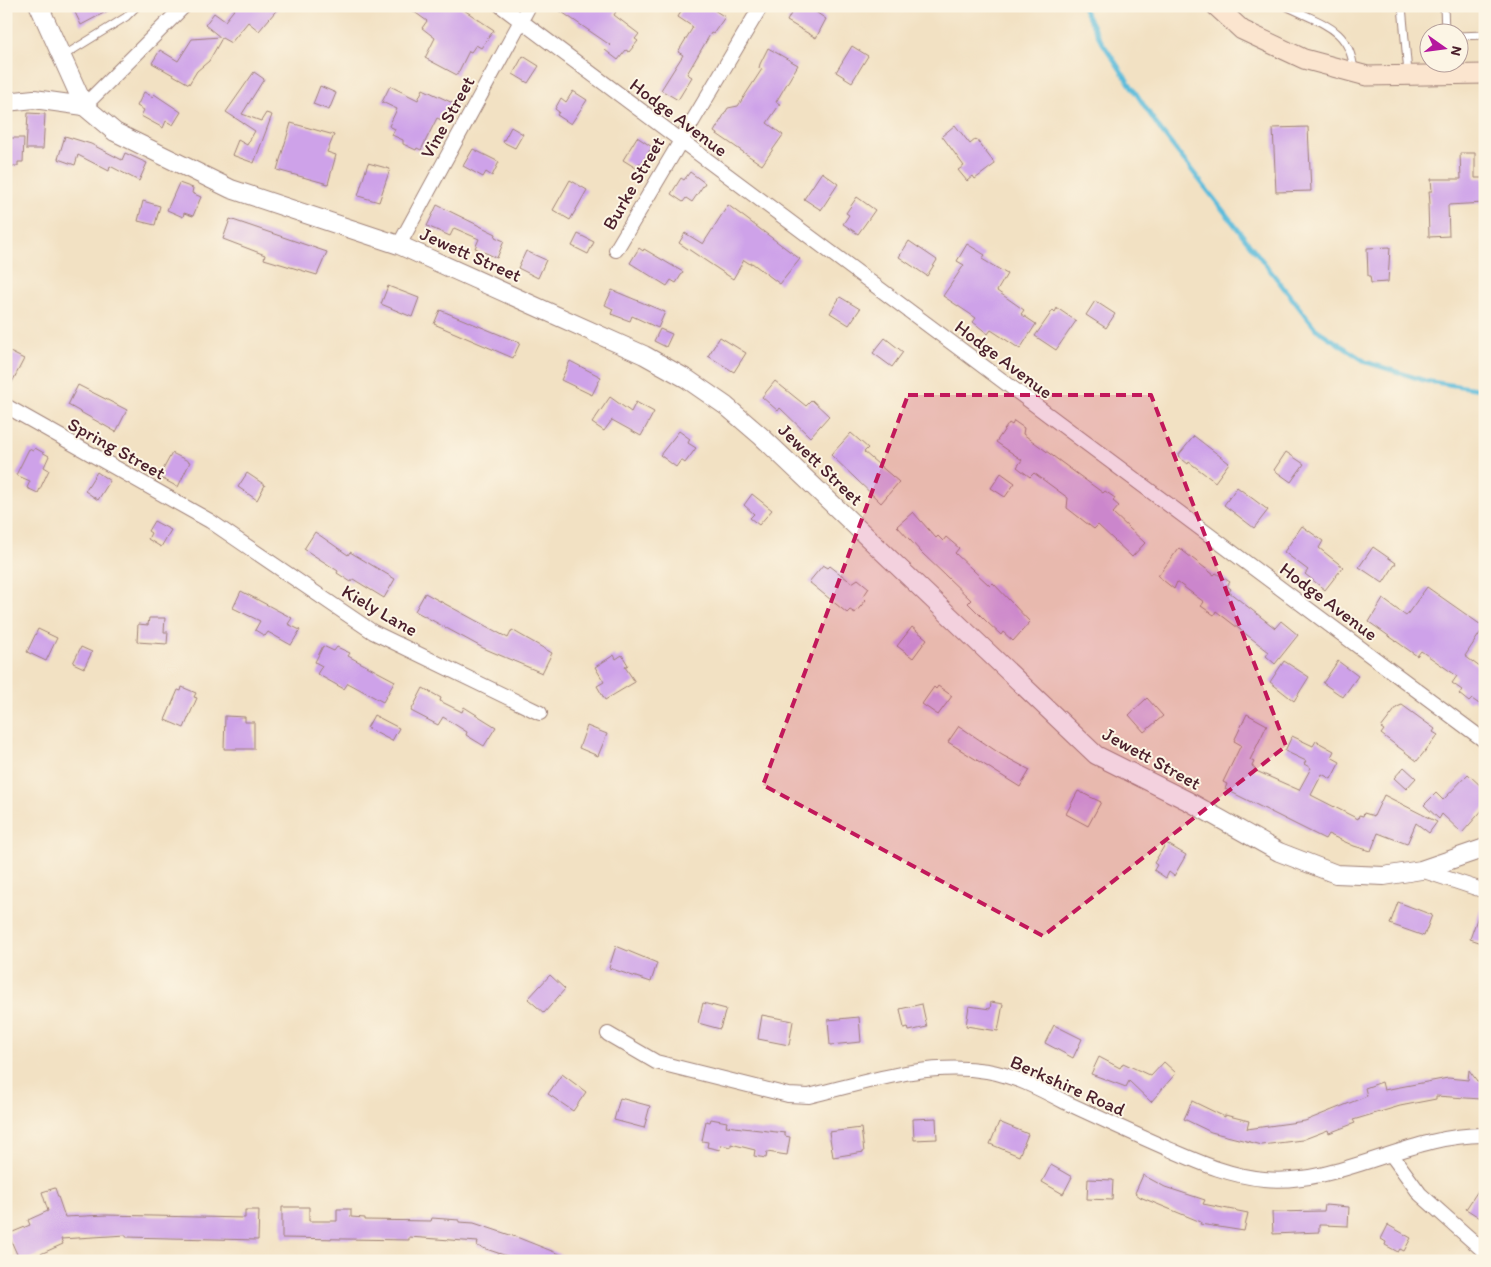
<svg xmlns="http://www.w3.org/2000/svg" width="1491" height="1267" font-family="Itim,sans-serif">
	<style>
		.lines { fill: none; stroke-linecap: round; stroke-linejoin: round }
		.stream { stroke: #5cbcdb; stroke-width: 4.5 }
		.building { fill: #cea2e9 }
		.service-casing { stroke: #9e8077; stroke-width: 9 }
		.minor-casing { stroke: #9e8077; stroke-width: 16 }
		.tertiary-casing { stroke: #9e8077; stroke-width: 20 }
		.secondary-casing { stroke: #9e8077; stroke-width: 21 }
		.service { stroke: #fff; stroke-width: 7 }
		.minor { stroke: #fff; stroke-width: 14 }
		.tertiary { stroke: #fff; stroke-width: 18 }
		.secondary { stroke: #fbe5cf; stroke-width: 19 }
		.marked { fill: #c2185b; fill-opacity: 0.2; stroke: #c2185b; stroke-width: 4; stroke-dasharray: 10 6; stroke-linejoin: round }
		.labels { text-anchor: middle; stroke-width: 4; stroke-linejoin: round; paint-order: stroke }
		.street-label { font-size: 19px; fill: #4a1f2b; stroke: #fcf5e5 }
	</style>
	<rect width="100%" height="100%" fill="#fcf5e5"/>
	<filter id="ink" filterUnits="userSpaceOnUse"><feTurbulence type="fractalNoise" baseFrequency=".02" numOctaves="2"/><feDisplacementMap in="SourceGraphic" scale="10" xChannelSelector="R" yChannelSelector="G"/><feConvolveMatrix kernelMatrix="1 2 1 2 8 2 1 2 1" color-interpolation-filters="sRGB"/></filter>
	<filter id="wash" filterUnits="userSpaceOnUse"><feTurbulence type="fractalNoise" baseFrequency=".0096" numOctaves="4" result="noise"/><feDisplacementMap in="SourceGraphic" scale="20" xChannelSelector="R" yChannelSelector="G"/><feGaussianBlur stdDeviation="1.12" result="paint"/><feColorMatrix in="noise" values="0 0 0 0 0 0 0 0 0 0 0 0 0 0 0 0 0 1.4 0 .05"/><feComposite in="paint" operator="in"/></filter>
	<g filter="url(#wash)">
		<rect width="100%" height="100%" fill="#f2e1c3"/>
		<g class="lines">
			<path class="stream" d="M1082,6l18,33 61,92 155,198 50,33 60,19 59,9"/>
		</g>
		<g id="blocks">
			<path class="building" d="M72,6h45l-36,19z
				M237,6h43l-21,25 -11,-9 -17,21 -9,-5 -13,23 -12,10 -8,13 -37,-21 8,-13 18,11 14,-22 28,-2 -15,-12 9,-12 11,8z
				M406,6h52l36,24 -13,18 -5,-3 -5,7 -2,-1 -12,24 -32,-17 10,-20 -13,-10 5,-7z
				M553,6h66l-5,9 25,19 -4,5 3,2 -9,11 -3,-2 -8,10 -13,-10 5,-5z
				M684,6h24l17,11 -12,17 -2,-1 -24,41 5,3 -14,23 -17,-10 22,-35 -5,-3 15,-25 -15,-10z
				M795,6h12l19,13 -10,19 -29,-17z
				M852,46l16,10 -16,26 -16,-10z
				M768,48l30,17 -22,37 4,2 -13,19 16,12 -21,30 -48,-33 14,-24 10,-2 24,-37 -3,-1 1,-4z
				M523,56l16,10 -11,17 -15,-9z
				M254,72l10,7 -22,35 19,7 5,-8 6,2 -18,48 -22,-8 6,-15 9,5 8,-14 -29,-19z
				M320,86l16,7 -7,17 -16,-6z
				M390,86l28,14 5,-11 34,16 -9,18 -11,-5 -16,32 -4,-2 -1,2 -13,-6v-4l-11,-5 3,-6 -6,-3 8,-17 -15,-7z
				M573,91l14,9 -16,24 -14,-9 2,-3 -4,-3 6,-11 5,4z
				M144,92l9,5 1,-3 27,18 -8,13 -7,-4 -3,7 -22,-12 3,-6 -7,-4z
				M28,113l17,1 -2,35h-17z
				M291,123l43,12 -7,17 9,3 -8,29 -51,-14z
				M955,125l15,19 6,-5 19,25 -20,15 -2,-3 -6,5 -9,-11 6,-4 -22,-30z
				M511,127l12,7 -8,14 -12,-6z
				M1308,127l3,64 -35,1 -3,-64z
				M65,136l26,8 31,16 3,-7 22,10 -8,18 -29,-15 -1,5 -31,-16 -3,10 -17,-6z
				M637,137l15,10 -11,17 -2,-1 -3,5 -13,-8z
				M6,138h18l-1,24h-5v4h-12z
				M473,149l26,13 -7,14 -6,-4 -3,5 -20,-11z
				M1460,153h15v25h9l1,25 -37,2 1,31 -20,1 -1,-33h2l-1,-13h3l-1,-12h30z
				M368,163l22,6 -11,33 -21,-6z
				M690,172l15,11 -13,19 -6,-4 -3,4 -12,-8 10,-16 3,2z
				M822,172l16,12 -17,26 -17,-11z
				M570,180l17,10 -17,30 -17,-10z
				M179,183l14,5 -1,5 9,4 -8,19 -9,-3 -1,4 -16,-7z
				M857,197l18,13 -17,24 -15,-10 6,-9 -3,-2z
				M143,201l17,5 -5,19 -17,-4z
				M437,205l59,29 -1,3 9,4 -7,17 -22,-10 4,-9 -25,-11 -4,8 -23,-10z
				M728,205l72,54 -20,25 -28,-21 -2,1 -6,-4 -11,19 -54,-36 6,-10 18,11z
				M230,219l97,33 -10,23 -53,-16 1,-4 -42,-16z
				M578,234l16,8 -6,12 -16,-8z
				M909,241l28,19 -10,16 -28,-19z
				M967,244l18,11 -3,4 25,15 -10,17 27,19 -3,4 15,10 -16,25 -29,-19 -3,4 -15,-12 3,-4 -33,-22 21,-31 -7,-4z
				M1390,247l-2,35 -17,1 -1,-7h-2l-1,-28z
				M639,248l4,3 1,-2 39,23 -7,11 -5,-3 -4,6 -37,-23z
				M526,251l20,9 -8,18 -20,-10z
				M388,286l31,12 -7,19 -31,-13z
				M612,290l53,22 -7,16 -26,-12 -2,5 -19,-7 2,-5 -8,-4z
				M840,297l20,12 -11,16 -19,-12z
				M1095,301l20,13 -9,14 -20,-13z
				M1057,308l19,13 -20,29 -21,-14 18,-26 2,2z
				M440,310l80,33 -7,15 -79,-34z
				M660,329l12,5 -6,13 -12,-6z
				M720,337l26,16 -12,19 -26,-16z
				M885,338l18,14 -11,15 -19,-14z
				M6,350l18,9 -18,35z
				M570,361l31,16 -9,18 -31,-15z
				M775,381l31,25 6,-6 17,16 -19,21 -30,-29 -2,3 -16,-14z
				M78,385l49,25 -11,22 -48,-27z
				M610,397l21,15 5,-10 18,10 -13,24 -29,-16 -8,11 -12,-8z
				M1014,421l10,7 -1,6 80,59 2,-2 10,7 -2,3 6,5 -6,7 32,30 -13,14 -34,-32 -4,4 -27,-21 1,-10 -34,-25 -4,4 -13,-10 5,-7 -26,-18 13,-19 3,2z
				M679,431l11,8 -2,4 8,5 -11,15 -4,-3 -5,7 -16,-12z
				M851,433l17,15 -4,4 35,30 -18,21 -50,-48z
				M1194,436l35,27 -14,19 -26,-20 -1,2 -10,-8z
				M35,448l14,8 -5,11 5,3 -11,23 -11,-5 3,-7 -14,-6 13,-26 4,2z
				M1286,452l18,12 -13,18 -17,-12z
				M172,453l18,9 -12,25 -19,-10z
				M97,472l13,9 -12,19 -13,-9z
				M247,473l18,12 -8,15 -19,-13z
				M1001,473l14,10 -10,14 -14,-9z
				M1237,487l31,23 -14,18 -30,-23z
				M752,494l20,16 -13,15 -9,-7 4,-4 -10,-9z
				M913,512l23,26 2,-2 5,5 3,-4 13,11 -4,5 35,33 3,-3 37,39 -17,19 -10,-9 -2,3 -13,-12 -20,-20 3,-3 -49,-47 -25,-27z
				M154,521l17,9 -10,17 -13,-8 3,-6 -3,-2z
				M1302,526l21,15 -4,7 24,19 -18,23 -20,-16 3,-4 -24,-18z
				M315,532l33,23 2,-3 45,27 -11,19 -31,-19 -2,3 -14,-9 1,-2 -34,-22z
				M1373,547l23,16 -13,20 -24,-16z
				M1179,548l35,27 2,-2 14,9 -3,4 4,3 -2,3 46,36 6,-7 17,14 -23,29 -9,-8 3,-4 -53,-41 -2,4 -13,-9 3,-4 -27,-20 -3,7 -16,-13z
				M823,565l5,3 2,-2 22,17 6,-4 11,9 -6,9 3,3 -11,13 -5,-3 -3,3 -38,-31z
				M1427,587l57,40 -19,29 20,15v37l-13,-9 -3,3 -10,-8 3,-4 -10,-7 5,-7 -36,-25 -4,5 -48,-34 14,-23 23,17z
				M241,591l51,27 -4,6 12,6 -9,15 -23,-13 -3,4 -10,-6 5,-9 -27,-13z
				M425,593l83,45 4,-8 40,23 -10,20 -59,-25 -68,-37z
				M149,618h16l-1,14h4l-1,12 -30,-2 1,-18 10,1z
				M912,627l15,12 -14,19 -16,-12z
				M38,629l19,9 -11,23 -19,-9z
				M323,646l11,5 3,-4 13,6 -2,3 47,25 -12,21 -35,-19 -4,6 -27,-15 5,-8 -7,-4z
				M81,647l11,5 -8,16 -11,-5z
				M614,655l2,4 6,-4 6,10 -3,2 10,15 -30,18 -8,-14 7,-4 -9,-15z
				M1284,661l25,16 -15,24 -24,-19z
				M1338,661l20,15 -15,21 -20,-14z
				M938,686l14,10 -14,19 -16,-11 12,-17 2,2z
				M182,687l14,6 -2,4 3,1 -13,30 -19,-8 13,-30 3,1z
				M423,688l18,10 -1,3 22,11 2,-5 32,20 -12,19 -18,-11 1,-3 -24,-15 -5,8 -27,-14z
				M1147,698l16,18 -19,16 -15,-17z
				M1402,705l33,24 -2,3 5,3 -21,26 -36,-27 3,-4 -3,-2 16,-21z
				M1247,714l20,11 -17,35 4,2 -2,4 3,2 -1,2 45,20 12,-22 -7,-4 2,-3 -21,-10 7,-15 21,10 3,-5 18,10 -3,6 9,5 -9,17 -9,-5 -11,21 47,24 1,-4 4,1 1,-3 10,3 10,-21 53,27 -8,11 -13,-10 -9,21 -29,-11 -7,18 -17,-5 -26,-12 -3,5 -100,-50 2,-5 -4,-2 18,-37 -7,-4z
				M374,715l25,13 -7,13 -25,-13z
				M225,716l20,1v5h9v27h-30z
				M587,726l20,8 -9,22 -19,-8z
				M959,726l43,29 28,15 -10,17 -72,-45z
				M1404,767l12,11 -10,11 -12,-11z
				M1468,774l17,16v17l-23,26 -20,-19 -3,5 -15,-14 12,-12 7,7z
				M1078,791l23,11 -13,24 -22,-12z
				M1166,843l20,12 -12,21 -5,-4 -3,6 -12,-8 3,-5 -3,-2z
				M1398,902l34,13 -8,21 -34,-12z
				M1483,902h2v42l-15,-5z
				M616,946l41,17 -6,19 -42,-14z
				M550,975l15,14 -21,24 -16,-14z
				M991,1002l12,2 -5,27 -32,-5 3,-20 21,3z
				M703,1003l23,6 -6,20 -22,-6z
				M922,1004l5,23 -18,4 -1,-4 -4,1 -4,-19z
				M762,1015l31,6 -4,24 -31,-6z
				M859,1017l2,25 -31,3 -2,-25z
				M1054,1025l28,14 -9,19 -28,-15z
				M1099,1057l21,11 3,-5 28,13 13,-14 12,11 -25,29 -22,-21 -3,6 -35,-13z
				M1469,1070l8,11h6l-2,18 -45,-3v3l-36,7 -47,14 2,3 -26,10 -1,-3 -26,10 -40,5 -51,-13 -27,-13 8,-18 33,16v-2l24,6 -2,8 58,-8 62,-25 -2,-8 17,-6 2,8 64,-12 20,2z
				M562,1074l24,18 -13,19 -25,-17z
				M620,1098l30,8 -6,22 -30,-8z
				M936,1118l1,21 -23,1 -1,-21z
				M711,1119l16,3 -1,4 59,7v3l5,1 -3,18 -20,-3 -1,6 -12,-2 1,-6 -24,-6v3l-10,-2 -1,5 -13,-3 1,-5 -6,-1 4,-20 4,1z
				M999,1122l29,12 -9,22 -29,-12z
				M861,1128l3,24 -31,5 -4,-25z
				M1051,1165l21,12 -9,17 -21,-12z
				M1143,1175l22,12 40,13 -2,4 45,9 -4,18 -44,-7 1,-2 -61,-25 -5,-4z
				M1088,1179l25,1 -1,20 -25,-1z
				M1485,1180v41l-19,-12z
				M55,1188l10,29 41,-2 139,3v-8h14l-1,30 -132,-3v-2l-65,4 2,5 -38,17h-5l-12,-27 22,-9 -2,-5 20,-9 -6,-19z
				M1325,1205l24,2 -1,19 -25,-1h-4v7l-46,2 -1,-22 52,-1z
				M282,1207h27v14h28v-12h14v8l14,1v2l66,1 1,-3 27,2v2l15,1 45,15 58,23h-55l-45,-15 1,-4 -69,-5v3l-127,-2z
				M1388,1225l23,13 -7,13 -4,-2 -2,3 -13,-7 1,-3 -5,-3z"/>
		</g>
	</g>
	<g filter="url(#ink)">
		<use href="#blocks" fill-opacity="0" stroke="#9e8077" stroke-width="1"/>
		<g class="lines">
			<defs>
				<path id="service" d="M1286,6c35,18 64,21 68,65
					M1402,6l6,67
					M1444,6l1,26
					M1458,36l27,-1
					M63,56l63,-39 11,-11"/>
				<path id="minor" d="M501,6l984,735
					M84,106l100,-100
					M399,245l130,-239
					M616,250l145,-244
					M6,406l204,115 163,111 167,81
					M1421,870l64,21
					M608,1034l48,28 132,33 21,1c58,-14 118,-35 178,-25 29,5 55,19 80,32 35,16 69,32 104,47 30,13 59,26 93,29 76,7 145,-45 221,-44
					M1391,1154l29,40 65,58"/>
				<path id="tertiary" d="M39,6l45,100 31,26 116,57 168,56 245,110 43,24 39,27 36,31 334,318 92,46 91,51 57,22 48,2 37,-6 64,-22
					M6,102l28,-3 50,7"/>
				<path id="secondary" d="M1216,6l26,24 62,29 63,17 118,-2"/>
			</defs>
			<use href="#service" class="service-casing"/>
			<use href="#minor" class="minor-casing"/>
			<use href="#tertiary" class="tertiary-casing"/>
			<use href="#secondary" class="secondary-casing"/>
			<use href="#service" class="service"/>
			<use href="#minor" class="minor"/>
			<use href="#tertiary" class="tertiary"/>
			<use href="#secondary" class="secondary"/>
		</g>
	</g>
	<path class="marked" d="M908,395h243l135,351 -243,190 -280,-151z"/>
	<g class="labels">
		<g class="street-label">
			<text transform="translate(447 117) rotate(-61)" y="7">Vine Street</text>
			<text transform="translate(679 117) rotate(37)" y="7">Hodge Avenue</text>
			<text transform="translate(633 183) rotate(-60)" y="7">Burke Street</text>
			<text transform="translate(471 254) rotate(24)" y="7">Jewett Street</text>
			<text transform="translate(1004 359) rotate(37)" y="7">Hodge Avenue</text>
			<text transform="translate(117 448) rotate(29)" y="7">Spring Street</text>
			<text transform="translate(821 464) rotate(44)" y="7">Jewett Street</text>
			<text transform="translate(1329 601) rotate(37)" y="7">Hodge Avenue</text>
			<text transform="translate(380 610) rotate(30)" y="7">Kiely Lane</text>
			<text transform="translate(1152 758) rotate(29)" y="7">Jewett Street</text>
			<text transform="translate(1068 1085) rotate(24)" y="7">Berkshire Road</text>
		</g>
	</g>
	<rect width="1491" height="1267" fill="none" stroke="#fcf5e5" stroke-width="25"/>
	<g transform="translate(1444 48) rotate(104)"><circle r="24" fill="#fcf5e5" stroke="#b59f9b"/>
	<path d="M0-4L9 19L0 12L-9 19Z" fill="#b5179e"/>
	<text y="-8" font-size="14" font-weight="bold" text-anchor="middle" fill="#4a1f2b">N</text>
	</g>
</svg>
